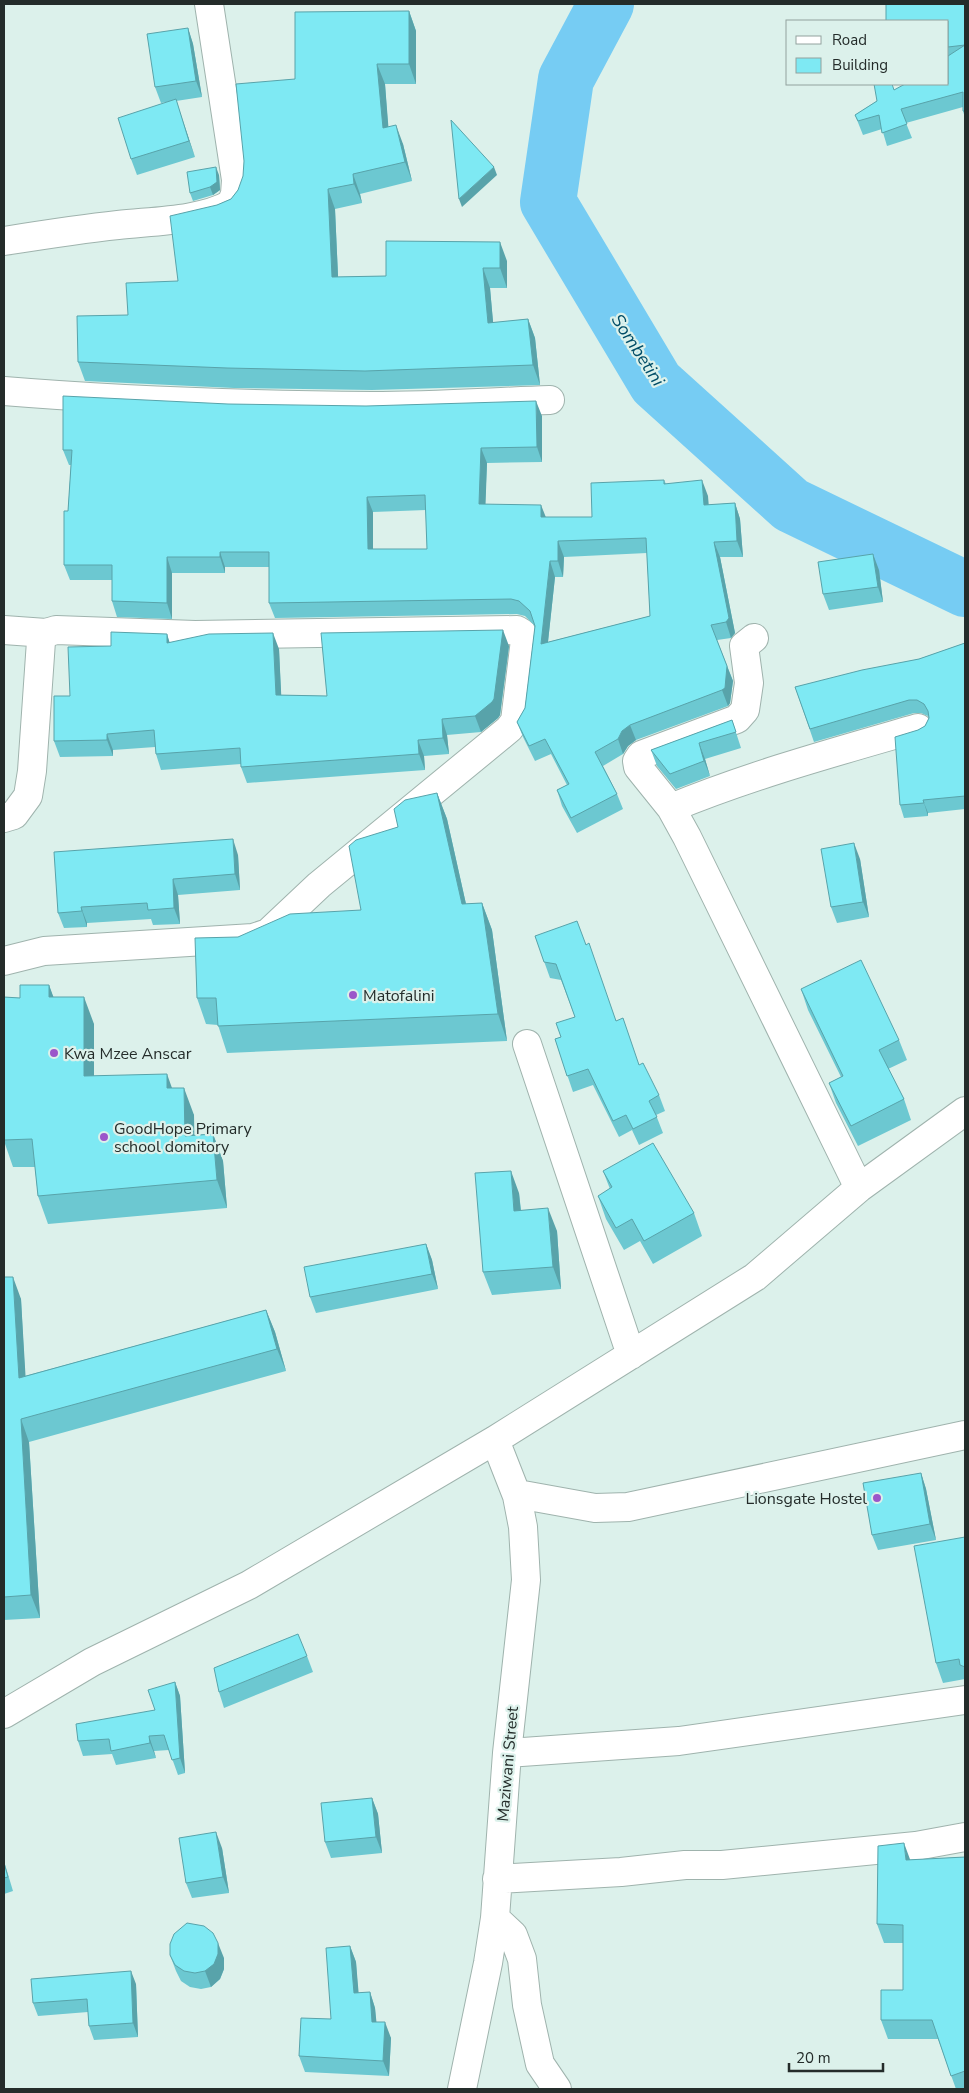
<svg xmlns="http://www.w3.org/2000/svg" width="969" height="2093" font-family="'Nunito Sans',sans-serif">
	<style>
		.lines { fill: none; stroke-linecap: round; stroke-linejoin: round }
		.river { stroke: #76ccf3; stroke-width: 56 }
		.minor-casing { stroke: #9fb3ad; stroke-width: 30 }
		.minor { stroke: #fff; stroke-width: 28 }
		.wall { fill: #6cc8d1; fill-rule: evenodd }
		.shaded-wall { fill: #58a3aa }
		.building { fill: #7ee9f3; stroke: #58a3aa; fill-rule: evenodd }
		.poi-dot { fill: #9b56ca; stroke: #dcf1eb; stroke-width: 2 }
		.labels { text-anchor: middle; stroke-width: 4.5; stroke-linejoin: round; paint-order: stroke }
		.poi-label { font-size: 16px; fill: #242c2a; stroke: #dcf1eb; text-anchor: start }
		.street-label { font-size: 16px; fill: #242c2a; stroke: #dcf1eb }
		.water-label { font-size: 18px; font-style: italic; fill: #004d67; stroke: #dcf1eb }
	</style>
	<rect width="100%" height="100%" fill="#dcf1eb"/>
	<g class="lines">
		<path class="river" d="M606,4l-40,75 -18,123 108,181 135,122 174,84"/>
		<defs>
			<path id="minor" d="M4,241c38,-6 76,-12 114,-16 35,-4 83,-4 113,-21l4,-10 1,-14 -27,-176
				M4,391c122,10 245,14 368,15 59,0 119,-4 178,-6
				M4,630l42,3 10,-3 139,5 322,-5 5,3 3,7 -10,81 -6,8 -190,156 -51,48 -15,5 -209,13 -40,10
				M754,638l-10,8 5,37 -4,27 -8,9 -96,36 -4,6 1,6 33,41 16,29 172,351
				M671,808c80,-33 164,-56 247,-80
				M4,818l10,-3 14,-19 4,-25 9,-130 5,-8
				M527,1044l104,311
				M517,1496l6,-1 72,13 33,-1 337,-72
				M4,1714l88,-52 157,-77 246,-145 260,-163 104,-89 106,-77
				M507,1753l172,-12 286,-41
				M497,1879l124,-7 64,-7h37l194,-19 49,-9
				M495,1918l18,17 9,24 5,46 13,59 17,25
				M462,2089l26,-126 7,-45 12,-165 19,-173 -3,-53 -6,-31 -22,-56"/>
		</defs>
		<use href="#minor" class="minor-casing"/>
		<use href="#minor" class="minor"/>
	</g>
	<path class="wall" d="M965,4v114l-2,-7v-4l-57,16 6,15 -25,8 -5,-17 -19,6 -8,-20 39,-25 54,-6v-63z
		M409,11l7,20v53h-31l3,43 15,17 9,37 -52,13 2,9 -27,6 3,68 48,-1 121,-15v27h-17l3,35 35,-4 7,19 5,47 -168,5 -138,-2 -149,-7 -7,-19 50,-47 50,-34 39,-76 14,-6 7,-9 57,-111z
		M188,28l5,16 9,53 -26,4 19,56 -58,18 -6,-16 36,-57 -6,1 -6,-16z
		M219,175l1,15 -7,5 -20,6 -3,-8z
		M228,404l314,12v46l-55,1 -2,41 60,13h47l72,-37 2,4 42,12v9l27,-2 5,16 3,38h-23l15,76 -4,5 -14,2 16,41 -3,22 -2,3 -92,34 -8,6 -5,8 -20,12 14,28 6,15 -46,24 -15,-27 -5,-16 10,-5 -16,-31 -16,7 -12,-24 -6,-15 8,-14 10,-82 -10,-10 -8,-2 -242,4 -6,-15v-36h-44v6h-53v46l-55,-2 -5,-16v-21h-42l-6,-15 4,-54 3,-46h-2l-6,-15zM426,510l1,39h-54v-37zM647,553l3,63 -102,26 7,-65h8l1,-20z
		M879,570l4,32 -54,8 -6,-16z
		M167,634l2,8 110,7 2,46 46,1 182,-50 -9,69 -2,3 -17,14 -34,3 2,19 -25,2 1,14 -178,13 -6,-16v-3l-80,6 -5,-16 -1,-7 -42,3v6l-53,1 -6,-16 16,-45 41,-50z
		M965,643v166l-37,4v3l-24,2 -4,-13 18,-75 7,-4 4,-8 -1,-2 -7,-3h-7l-100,29 -19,-55 124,-28z
		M732,720l9,28 -36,11 5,17 -34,13 -19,-23 -6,-16z
		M437,793l10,26 19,85 16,-1 10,27 15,111 -280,12 -9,-28 -12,-1 -9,-26 41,-61 123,-27 37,-83z
		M238,855l2,35 -62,5 2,29 -27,1 -2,-6 -64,4v4l-23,1 -6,-15z
		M860,859l9,58 -32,6 -6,-16z
		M535,936l51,8 30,77 23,44 20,30 6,16 -9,4 7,18 -24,12 -7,-15 -13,7 -26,-52 -20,7 -18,-53 6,-2 14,-20 -14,-37 -11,-2z
		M49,985l4,12 41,27v52l78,12 22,27v20l19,-1 10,27 4,47 -179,16 -10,-28 -3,-29h-22l-9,-26v-144l16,1z
		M801,989l98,51 8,20 -19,9 16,30 7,21 -53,26 -22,-43 -7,-20 12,-6 -33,-67z
		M603,1171l91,42 8,23 -49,28 -13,-23 -16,9 -18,-31 -8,-23 12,-7z
		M519,1193l2,17 36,21 4,58 -69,6 -9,-23z
		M426,1244l6,16 6,29 -122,24 -6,-16z
		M4,1277l17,22 4,77 241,-66 9,22 11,39 -257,71 11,176 -36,2z
		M921,1473l5,16 10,51 -58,10 -6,-15z
		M965,1537v143v-1l-22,4 -7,-20z
		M307,1656l6,16 -89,36 -5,-16z
		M175,1682l5,14 5,77 -7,2 -9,-25 -15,1 2,7 -40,7 -4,-11 -29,2 -5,-15 77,-31z
		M372,1798l6,16 4,39 -51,5 -6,-16z
		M222,1848l7,45 -37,5 -6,-15z
		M965,1857v232h-9l-18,-50h-50l-7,-19 22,-30v-47h-19l-7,-19 33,-64z
		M4,1861l9,30 -9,3z
		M350,1946l6,16 2,31 12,-1 5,16 1,14 15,16 -2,38 -84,-4 -6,-16 32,-37z
		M170,1955l54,3v11l-4,10 -9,8 -10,2 -11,-2 -9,-6 -5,-10z
		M136,1984l2,53 -44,3 -5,-14 -1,-14 -50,4 -5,-13z"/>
	<path class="shaded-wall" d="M409,11l7,20v53l-7,-20z
		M188,28l5,16 9,53 -6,-16z
		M377,64l8,20 5,63 -7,-19z
		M176,99l5,16 14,42 -6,-16z
		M396,125l7,19 9,37 -7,-19z
		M216,167l3,8 1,15 -7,5 -3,-8z
		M494,167l3,8 -35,32 -3,-8z
		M353,174l7,20 2,9 -8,-19z
		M328,189l7,20 4,88 -7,-20z
		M500,242l7,19v27l-7,-20z
		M483,268l7,20 5,55 -7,-20z
		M528,319l7,19 5,47 -7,-20z
		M536,401l6,15v46l-5,-15z
		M481,448l6,15 -2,56 -6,-15z
		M702,480l6,16 2,24 -6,-15z
		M367,497l6,15v52l-5,-15z
		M735,503l5,16 3,38 -6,-16z
		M541,505l6,15 -6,-3z
		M558,541l6,16 -1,20 -5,-16z
		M714,542l6,15 15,76 -4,5 -5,-16z
		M220,552l5,15v6l-5,-16z
		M873,554l6,16 4,32 -5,-15z
		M167,557l5,16v46l-5,-16z
		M550,561l5,16 -9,83 -5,-16z
		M503,630l6,16 -9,69 -2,3 -17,14 -6,-16z
		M273,633l6,16 3,62 -6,-16z
		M167,634l5,16 -5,-7z
		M727,666l6,15 -3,22 -2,3 -6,-16z
		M442,719l5,16 2,19 -6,-16z
		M630,725l6,15 -8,6 -5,8 -5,-15 4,-8z
		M107,734l6,16v6l-6,-16z
		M418,740l6,16 1,14 -6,-16z
		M699,743l6,16 5,17 -6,-15z
		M437,793l10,26 25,112 -10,-27z
		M923,800l5,13v3l-4,-13z
		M233,839l5,16 2,35 -5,-16z
		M854,843l6,16 9,58 -6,-15z
		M173,879l5,16 2,29 -6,-16z
		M482,903l10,27 15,111 -9,-27z
		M81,907l6,16v4l-5,-16z
		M49,985l10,27 -10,-15z
		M84,997l10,27v79l-10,-27z
		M167,1074l10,28 -10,-14z
		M184,1088l10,27 1,49 -10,-28z
		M213,1134l10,27 4,47 -10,-28z
		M511,1171l8,22 4,41 -9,-23z
		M548,1208l9,23 4,58 -8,-22z
		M426,1244l6,16 6,29 -6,-15z
		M13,1277l8,22 6,102 -8,-23z
		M266,1310l9,22 11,39 -9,-22z
		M21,1419l8,23 11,176 -9,-23z
		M921,1473l5,16 10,51 -6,-16z
		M175,1682l5,14 5,77 -5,-15z
		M149,1736l5,15 2,7 -6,-15z
		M372,1798l6,16 4,39 -6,-16z
		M216,1832l6,16 7,45 -6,-16z
		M904,1843l7,19 -5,-2z
		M218,1943l6,15v11l-4,10 -9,8 -6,-16z
		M350,1946l6,16 4,47 -6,-16z
		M131,1971l5,13 2,53 -5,-14z
		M370,1992l5,16 3,29 -6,-15z
		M385,2022l6,16 -2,38 -6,-15z"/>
	<path class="building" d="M886,4h79v41l-17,2v-26h-62z
		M409,11v53h-32l6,64 13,-3 9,37 -52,12 1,10 -26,5 4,88 54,-1v-35l114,1v26h-17l5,55 40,-4 5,46 -168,6 -138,-3 -149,-6 -1,-46 51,-1 -2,-32 52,-2 -8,-65 47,-11 14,-6 7,-9 5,-14 1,-15 -8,-77 59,-5v-67z
		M188,28l8,53 -41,6 -8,-53z
		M965,45v66h-2v-19l-62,17 6,15 -25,9 -3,-18 -21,6 -3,-6 22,-14 -3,-17h18l2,6 11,-6h43v-28z
		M176,99l13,42 -58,18 -13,-41z
		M451,120l43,47 -35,32z
		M216,167l1,15 -7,5 -20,6 -3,-21z
		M63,396l165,8 138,2 170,-5 1,46 -56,1 -2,56 62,1v12h51l-1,-34 73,-3v4l38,-4 2,25 31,-2 2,38 -23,1 15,76 -3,4 -15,3 16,41 -2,22 -3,2 -92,35 -8,6 -4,8 -23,13 22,42 -46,24 -14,-28 12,-6 -24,-45 -16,7 -12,-24 8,-14 10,-82 -5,-15 -11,-10 -8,-2 -242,4v-51h-49v5h-53v46l-55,-2v-36h-48v-54h4l4,-61h-9zM425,495l2,54h-59l-1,-52zM646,538l4,78 -109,28 9,-83h8v-20z
		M873,554l5,33 -55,7 -5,-32z
		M503,630l-9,69 -2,3 -17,14 -33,3 1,19 -25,2 1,14 -178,13 -1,-19 -84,6 -2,-24 -47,4v6l-53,1v-45h16l-2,-49 43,-1v-14l56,2v9l42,-9 64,-1 3,62 51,1 -6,-63z
		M965,643v153l-42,4 1,3 -24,2 -5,-68 23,-7 7,-4 4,-8 -1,-7 -4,-7 -7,-4h-8l-99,29 -15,-42 67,-17 57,-11z
		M732,720l4,12 -37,11 5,18 -34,13 -19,-24z
		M437,793l25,111 20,-1 16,111 -280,12 -2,-28h-19l-2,-60 43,-1 52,-23 71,-4 -12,-64 7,-6 42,-13 -4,-18 11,-9z
		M233,839l2,35 -62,5 1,29 -26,2 -1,-7 -66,4 1,4 -24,2 -4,-61z
		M854,843l9,59 -32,5 -10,-58z
		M577,921l9,24 3,-2 27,78 7,-3 16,47 4,-2 16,32 -10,6 8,16 -24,12 -7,-14 -13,6 -25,-52 -21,7 -12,-37 6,-2 -5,-14 19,-6 -19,-53 -12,-2 -9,-26z
		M861,960l38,80 -20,10 25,49 -53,27 -22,-43 14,-7 -42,-87z
		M20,985h29v12h35v79l83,-2v14h17l1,48 28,-2 4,46 -179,16 -6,-57 -28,1v-143l16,1z
		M653,1143l41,70 -50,28 -12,-22 -16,9 -18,-32 14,-9 -9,-16z
		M511,1171l3,40 34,-3 5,59 -70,5 -8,-99z
		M426,1244l6,30 -122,23 -6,-30z
		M4,1277h9l6,101 247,-68 11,39 -256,70 10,176 -27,2z
		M921,1473l9,51 -58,11 -9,-52z
		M965,1537v130l-5,-2 -1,-6 -23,4 -22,-117z
		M298,1634l9,22 -88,36 -5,-24z
		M175,1682l5,76 -8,2 -8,-25 -15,1 1,7 -39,8 -2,-12 -31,2 -2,-17 79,-14 -7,-20z
		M372,1798l4,39 -51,5 -4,-39z
		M216,1832l7,45 -37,6 -7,-45z
		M904,1843l2,17 59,-3v214l-14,5 -19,-56h-51v-30h22v-65l-26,-1 1,-78z
		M4,1863l4,14 -4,1z
		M187,1923l17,3 9,7 5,10v11l-4,10 -9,7 -10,2 -11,-2 -9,-6 -5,-10v-11l4,-10z
		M350,1946l4,47 16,-1 2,30h13l-2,39 -84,-5 2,-38 30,1 -5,-71z
		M131,1971l2,52 -44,3 -2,-27 -54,4 -2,-24z"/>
	<g class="poi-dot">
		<circle cx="353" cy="995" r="5"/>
		<circle cx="54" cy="1053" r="5"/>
		<circle cx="104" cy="1137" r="5"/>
		<circle cx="877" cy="1498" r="5"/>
	</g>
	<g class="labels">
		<g class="poi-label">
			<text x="363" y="1001">Matofalini</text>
			<text x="64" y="1059">Kwa Mzee Anscar</text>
			<text x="114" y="1134">GoodHope Primary<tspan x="114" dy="18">school domitory</tspan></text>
			<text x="867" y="1504" text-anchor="end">Lionsgate Hostel</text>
		</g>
		<g class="street-label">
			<text transform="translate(507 1764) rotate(-85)" y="6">Maziwani Street</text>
		</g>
		<g class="water-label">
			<text transform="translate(638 350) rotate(57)" y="6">Sombetini</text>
		</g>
	</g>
	<rect width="969" height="2093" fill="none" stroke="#242c2a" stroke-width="10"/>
	<rect x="786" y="20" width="162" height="65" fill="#dcf1eb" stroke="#92a29e"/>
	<rect x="796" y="36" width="25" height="8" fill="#ffffff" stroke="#92a29e"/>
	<text x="832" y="45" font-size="15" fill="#242c2a">Road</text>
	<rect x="796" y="58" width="25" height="15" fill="#7ee9f3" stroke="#92a29e"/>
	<text x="832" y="70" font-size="15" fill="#242c2a">Building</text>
	<path d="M789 2063v8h94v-8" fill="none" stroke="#242c2a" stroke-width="2.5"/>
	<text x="796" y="2063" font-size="15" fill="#242c2a" stroke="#dcf1eb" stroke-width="4" paint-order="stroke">20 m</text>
</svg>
